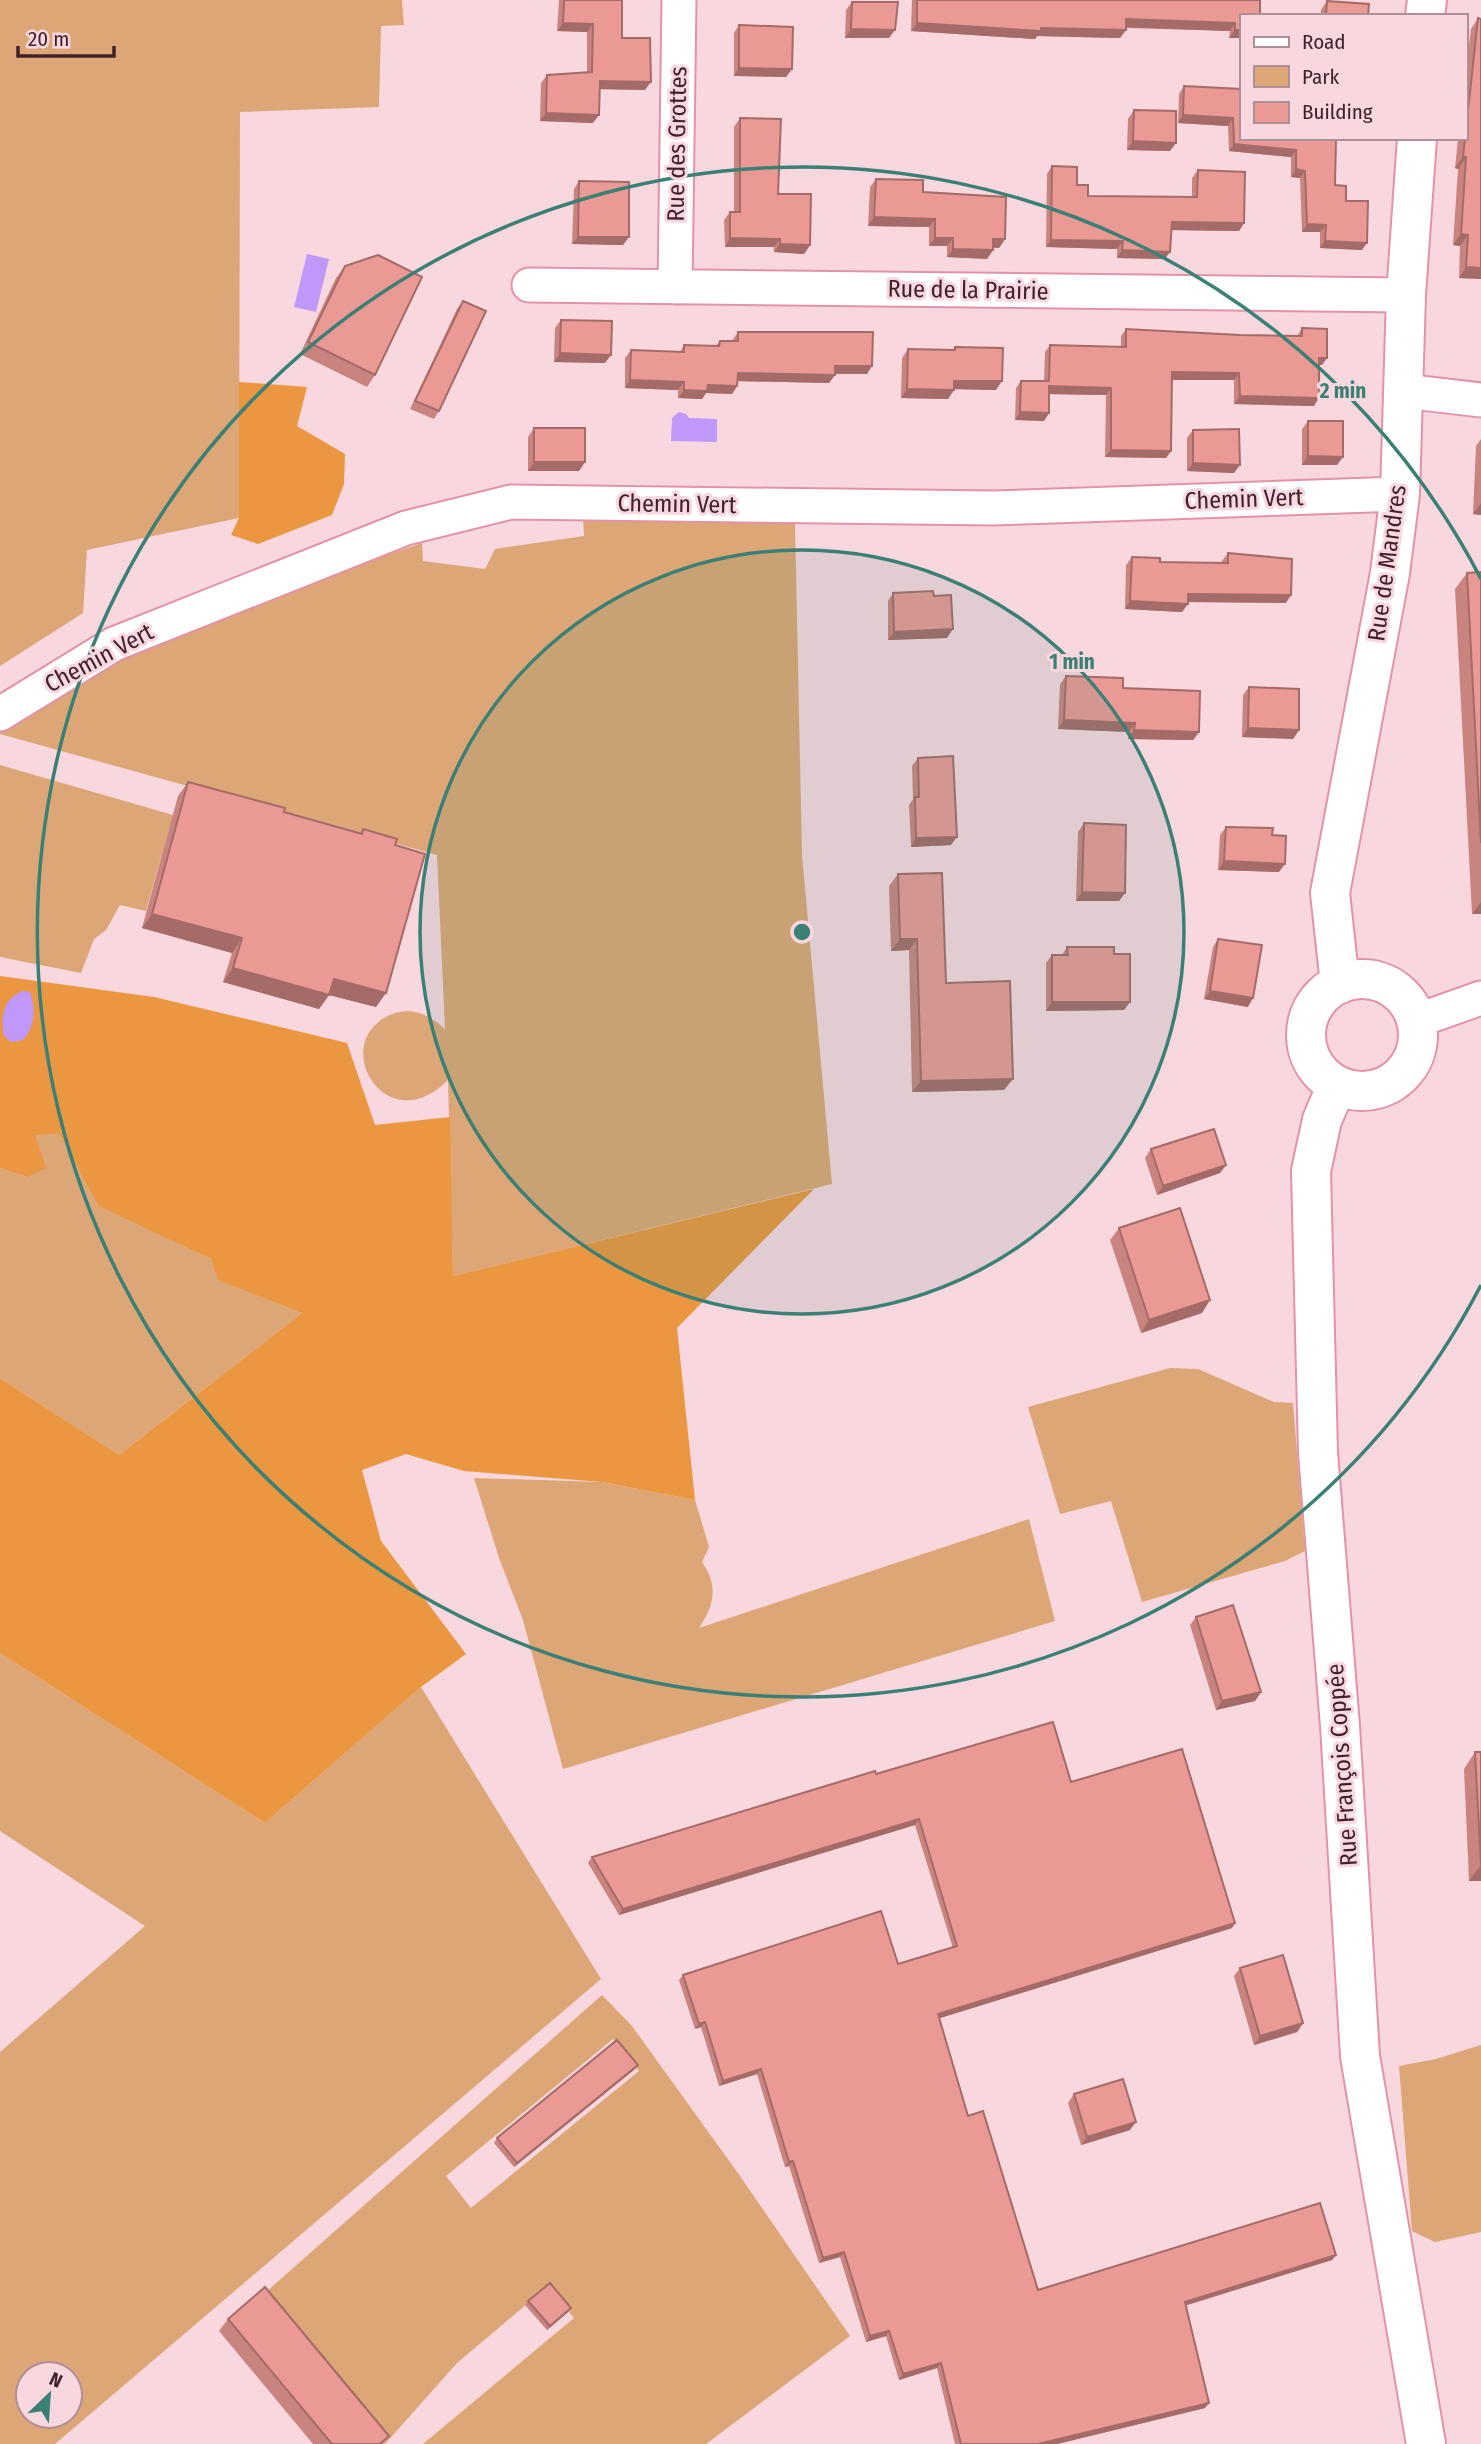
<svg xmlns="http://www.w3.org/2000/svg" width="1481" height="2444" font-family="'Fira Sans Condensed',sans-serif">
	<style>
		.green { fill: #dca676; fill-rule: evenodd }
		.forest { fill: #eb9640 }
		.water { fill: #c098fa }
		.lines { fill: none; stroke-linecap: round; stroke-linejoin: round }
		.minor-casing { stroke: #e293a8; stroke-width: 37 }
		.tertiary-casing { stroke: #e293a8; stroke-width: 42 }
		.minor { stroke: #fff; stroke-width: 33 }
		.tertiary { stroke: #fff; stroke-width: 38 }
		.wall { fill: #c98480 }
		.shaded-wall { fill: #a46b68 }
		.building { fill: #ea9995; stroke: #a46b68; stroke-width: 2 }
		.ring { fill: none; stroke: #3b8075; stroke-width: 3.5 }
		.labels { text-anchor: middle; stroke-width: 6; stroke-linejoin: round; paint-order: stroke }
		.street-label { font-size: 24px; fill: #41222b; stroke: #f9d7df }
		.centre { fill: #3b8075; stroke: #f9d7df; stroke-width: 3.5 }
		.ring-label { font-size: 21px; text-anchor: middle; font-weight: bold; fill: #3b8075; stroke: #f9d7df; stroke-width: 6; stroke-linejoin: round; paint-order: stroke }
	</style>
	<rect width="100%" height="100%" fill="#f9d7df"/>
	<path class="green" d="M0,0h402l2,25 -23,1 -2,81 -139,5 -1,406 -152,32 -4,63 -83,53z
		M583,517l212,5 7,333 30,329 -379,92 -5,-196c-62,63 -122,-38 -56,-66 21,-8 39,2 53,15l-8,-174 -437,-121v-5l131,-79 136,-54 155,-53 1,18 62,8 10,-20 89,-13z
		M0,765l173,50 -27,96 -26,-6 -14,25 -12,9 -13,34 -81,-16z
		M154,997l-9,230 66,32 8,21 83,33 -183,142 -119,-77v-210l27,9 8,-43z
		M1170,1368l28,1 76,33 19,1 12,148 -20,10 -143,41 -31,-101 -51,13 -32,-107z
		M474,1478l128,4 93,18 14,47 -7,15c17,25 12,43 -3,66l330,-109 26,102 -492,148 -40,-149 -24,-62z
		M0,1653l265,170 156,-136 180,292 -546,465h-55v-392l145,-126 -145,-95zM28,2374h42v42h-42z
		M602,1995l30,31 108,150 110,160 -144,108h-283l151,-126 -27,-31 -90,76 -72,81h-9l-119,-144zM613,2039l26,32 -168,137 -25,-32z
		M1481,2045v187l-46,10 -23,-11 -13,-165 37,-7z"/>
	<path class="forest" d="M239,382l68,5 -10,39 48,28 -1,30 -12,31 -74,29 -27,-9 8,-17z
		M0,976l154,21 193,46 28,82 75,-8 3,159 361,-87 -137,139 18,172 -93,-18 -138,-11 -58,-17 -44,16 19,71 85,113 -45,33 -156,136 -265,-170v-275l119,77 183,-142 -84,-33 -7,-21 -112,-53 -40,-73 -24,2 11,33 -19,9 -27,-9z"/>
	<path class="water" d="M307,254l22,5 -13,53 -22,-5z
		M679,412l7,2 3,4 28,1v23l-46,-1 1,-23z
		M22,991l8,1c6,15 5,36 -7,48l-12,2 -7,-6c-4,-20 -1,-36 18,-45z"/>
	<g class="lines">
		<defs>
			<path id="minor" d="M529,285l877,10
				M675,287l4,-287
				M1404,391l77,9
				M0,714l114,-70 292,-116 105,-26 482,6 407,-14
				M1416,1021l65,-23"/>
			<path id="tertiary" d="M1425,16l2,-16
				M1306 1035a56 56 0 1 1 112 0a56 56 0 1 1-112 0Z
				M1340,984l-10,-91 60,-320 10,-79 6,-199 11,-157
				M1337,1085l-15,35 -11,51 7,282 22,273 20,330 66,388"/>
		</defs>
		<use href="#minor" class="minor-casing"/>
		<use href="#tertiary" class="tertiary-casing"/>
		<use href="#minor" class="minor"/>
		<use href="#tertiary" class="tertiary"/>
	</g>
	<path class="wall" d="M559,0h63v38l23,52 -45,-1 -7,34 -53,-2 1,-38 6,-8 40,-3v-40l-30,-1z
		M912,0h348l-19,16v22h-12l1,-7 -104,-3v2l-6,8 -83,-2 -2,3 -124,-8z
		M1327,1l41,15h-47v-6z
		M852,2l37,36h-44l1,-28z
		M1478,18l3,261 -22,-1 1,-32 -7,-1 5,-76 -3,-1 3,-30h7v-61l6,-48z
		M739,25l53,44 -6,8 -52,-1v-43z
		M1184,86l152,52 -1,47 11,16 16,49 -42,-2v-16h-18l-2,-54 -9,-1v-20l-62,-6 -1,-25 -50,-3 1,-29z
		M1134,110l36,41 -43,-1 1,-31z
		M740,118l38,76 32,51 -6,9 -30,-2v-5h-49l-1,-27 6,-8h4v-85z
		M1052,166l25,19 11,11 104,1v-19l6,-8 46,53 -5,8 -68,-1 -6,29 -48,-1v-9l-71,-2 1,-73z
		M876,179l47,13 82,47 -6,9h-6v2l-6,9 -40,-2v-11h-18v-19l-61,-1 2,-39z
		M579,181l44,64 -51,-1 2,-55z
		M345,266l30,109 -8,12 -67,-33 36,-76z
		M463,301l-24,110 -5,8 -24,-10 47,-100z
		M561,320l44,43 -51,-1 1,-34z
		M1302,328l20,37h-3l-5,41 -80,-2v-24h-62l-1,71 -5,7 -61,-1 1,-62 -57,-1v19l-5,8 -29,-1 1,-32 5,-7h23l1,-29 5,-7 71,2v-11l5,-7 114,6 57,1z
		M738,332l129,42h-32l-6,9 -92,-2v5l-5,8 -26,-1 -4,6 -24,-1v-8l-53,-2v-30l6,-8 49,2 4,-7 32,1 4,-5h12z
		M955,347l41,43 -42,-1 -6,10 -47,-1 1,-40 6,-9 44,1z
		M1308,421l29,44h-35v-36z
		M534,428l51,34 -6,9h-51v-34z
		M1193,430l41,43 -47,-2v-33z
		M1481,439v76l-8,-1 3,-68z
		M1228,553l58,50 -98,-1 -6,10 -57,-3 1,-44 6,-8 28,5 62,1v-2z
		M1481,572v342h-9l-17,-325 12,-16z
		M893,593l41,3 13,42 -59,2v-39z
		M1066,676l57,12 76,44 -6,8 -65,-1 1,-7 -71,-3 2,-45z
		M1249,687l50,43 -6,9 -51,-2 1,-42z
		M918,758l33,87 -40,2 -2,-42 4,-6 -1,-33z
		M188,782l96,30 76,21 3,-4 32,16 -19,162 -47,-12 -10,14 -96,-27 9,-29 -90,-25 36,-132z
		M1084,823l41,70 -6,8h-43l2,-69z
		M1226,827l46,8 7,37 -61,-2 2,-35z
		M898,874l48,109 58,107 -92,2 -3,-142 -18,1 -2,-65z
		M1218,939l30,68 -44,-8 9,-52z
		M1067,947l47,7 16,48 -6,8 -78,1v-48l6,-8h10z
		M1151,1149l75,16 -6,8 -63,22 -12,-37z
		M1119,1228l83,85 -61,20 -31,-93z
		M1196,1617l65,75 -6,9 -39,9 -26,-85z
		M1475,1752h6v129h-12l-5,-112z
		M876,1774l195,8 161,146 -293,90 29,98 70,174 298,-35 -4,5 -147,45 20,103 -148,36h-102l-18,-76 -38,12 -13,-44 -20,6 -26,-85 -21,6 -30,-97 -4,1 -28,-93 -38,12 -18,-59 -6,2 -16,-49 4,-5 215,-11 55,-16 -38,-123 -296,90 -31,-52 4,-6z
		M1240,1968l63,55 -6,9 -43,13 -20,-69z
		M635,2069l-121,98 -20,-24 3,-5z
		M1074,2094l56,36 -49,15 -13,-42z
		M528,2301l40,11 -21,18 -22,-25z
		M228,2319l156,125h-71l-94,-113z"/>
	<path class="shaded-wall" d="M1126,19l109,4 -5,8 -110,-4z
		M563,23l30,1 -6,8 -30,-1z
		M917,23l209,7 -6,8 -83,-2 -2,3 -124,-8z
		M851,29l44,1 -6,8h-44z
		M1235,30h6v8h-12z
		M739,68l53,1 -6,8 -52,-1z
		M600,81l51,1 -6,8 -51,-1z
		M546,113l53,2 -6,8 -53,-2z
		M1183,115l50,3 -5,8 -50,-3z
		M1133,141l43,2 -6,8 -43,-1z
		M1234,144l62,6 -5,7 -62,-6z
		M1463,157h3l-8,12 -3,-1z
		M1296,169l9,2 -5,7 -9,-1z
		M874,217l61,2 -6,8 -61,-1z
		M1172,222l72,1 -5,8 -73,-1z
		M1307,224l19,1 -6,7h-18z
		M1461,234l7,1 -8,11 -7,-1z
		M578,237h51l-6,8 -51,-1z
		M730,238l50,1 -6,8h-49z
		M935,238h18l-6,8h-18z
		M993,239h12l-6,9 -12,-1z
		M1051,240l72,1 -6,8 -71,-2z
		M1325,241l42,2 -5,7 -42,-2z
		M780,244l30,1 -6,9 -30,-2z
		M953,249l40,1 -6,9 -40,-2z
		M1122,250l48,2 -5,7 -48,-1z
		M1466,267l15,1v11l-22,-1z
		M560,353l51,2 -6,8 -51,-1z
		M1319,358h8l-5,7h-8z
		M835,366h37l-5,8h-38z
		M1172,372l67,1 -5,7h-67z
		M738,373l97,2 -6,8 -97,-2z
		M630,380l54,2 -6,8 -53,-2z
		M954,381h48l-6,9 -48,-1z
		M708,385l29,1 -5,8 -26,-1 -4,6 -24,-1 6,-8z
		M1049,386l62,2 -5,7 -62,-1z
		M907,389l47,1 -6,9 -47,-1z
		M1240,396l79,2 -5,8 -80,-2z
		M1020,412l29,1 -5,8 -29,-1z
		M1111,450l60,1 -5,7 -61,-1z
		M1308,456l35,1 -6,8h-35z
		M534,462h51l-6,9h-51z
		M1193,463l47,2 -6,8 -47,-2z
		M1481,503v12l-8,-1z
		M1188,594l103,1 -5,8 -103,-1z
		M1130,601l58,3 -6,8 -57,-3z
		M953,629l-6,9 -59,2 6,-8z
		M1064,720l71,3 -6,9 -71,-3z
		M1248,728l51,2 -6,9 -51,-2z
		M1134,730l65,2 -6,8 -65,-1z
		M957,837l-6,8 -40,2 5,-9z
		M1224,861l61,3 -6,8 -61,-2z
		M1082,892l43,1 -6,8h-43z
		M1481,902v12h-9z
		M152,914l90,24 -10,15 -90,-25z
		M900,939h17l-8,11 -18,1z
		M233,968l101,11 52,14 -10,14 -47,-12 -10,14 -96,-27z
		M1210,991l43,7 -5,9 -44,-8z
		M1052,1002h78l-6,8 -78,1z
		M1013,1079l-9,11 -92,2 9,-11z
		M1226,1165l-6,8 -63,22 6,-9z
		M1210,1300l-8,13 -61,20 8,-13z
		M1261,1692l-6,9 -39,9 6,-9z
		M919,1819l-4,6 -296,90 4,-6z
		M1481,1865v16h-12z
		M1235,1923l-3,5 -298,92 4,-6z
		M705,2022l-4,5 -6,2 4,-5z
		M1303,2023l-6,9 -43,13 6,-9z
		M638,2065l-3,4 -121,98 3,-4z
		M761,2069l-4,5 -38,12 4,-5z
		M1136,2122l-6,8 -49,15 6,-8z
		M793,2161l-4,5 -4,1 4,-5z
		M844,2252l-4,5 -21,6 4,-5z
		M1336,2255l-4,5 -151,47 4,-5z
		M571,2308l-3,4 -21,18 3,-4z
		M889,2331l-3,5 -20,6 4,-6z
		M941,2363l-4,5 -38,12 4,-6z
		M1209,2403l-4,5 -148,36h-19z"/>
	<path class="building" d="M564,0h58v38h28l1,44 -51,-1 -1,34 -53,-2 1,-38 45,-3 1,-48 -30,-1z
		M917,0h343v16h-19v14h-6v-7l-109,-4v11l-85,-2v3l-124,-8z
		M1327,1l42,3 -1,12h-42z
		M852,2h46l-3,28 -44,-1z
		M1478,18l3,1v249l-15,-1 2,-32 -7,-1 5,-77h-3z
		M739,25l54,2 -1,42 -53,-1z
		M1184,86l57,3v49h95l-1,47 11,1v15h22l-1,42 -42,-2 1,-16 -19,-1 -2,-53 -9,-2v-19l-62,-6 -1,-26 -50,-3z
		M1134,110l42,1v32l-43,-2z
		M740,118l41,1 -3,75h33l-1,51 -30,-1v-5l-50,-1v-26h10z
		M1052,166l25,1v18h11v11l109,1 1,-27 47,2 -1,51 -72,-1 -2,30 -48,-2 1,-9 -72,-1z
		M876,179l47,1v12l83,5 -1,42h-12v11l-40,-1v-11h-18v-19l-61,-2z
		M579,181l50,1v55h-51z
		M378,255l44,22 -47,98 -67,-33 37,-76z
		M463,301l23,10 -47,100 -24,-10z
		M561,320l51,1 -1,34 -51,-2z
		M1302,328l25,1v29h-8v40l-79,-2 -1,-23 -67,-1 -1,79 -60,-1v-62l-62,-2v27l-29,-1 1,-31h28l1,-36 76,2v-18l114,6 62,1z
		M738,332h135l-1,34h-37v9l-97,-2 -1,13 -29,-1 -1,6 -23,-1v-8l-54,-2 1,-30 53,2v-7l35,1 1,-5h18z
		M955,347l48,1 -1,33h-48v9l-47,-1 1,-40 47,1z
		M1308,421h35v36l-35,-1z
		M534,428h51v34h-51z
		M1239,429l1,36 -47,-2v-33z
		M1228,553l64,6 -1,36 -103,-1v10l-58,-3 2,-44 28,1v4l68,1z
		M1481,572v271l-14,-270z
		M933,591l1,5 17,-1 2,34 -59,3 -1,-39z
		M1066,676l57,2v10l77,3 -1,41 -65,-2 1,-7 -71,-3z
		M1249,687l50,2v41l-51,-2z
		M953,756l4,81 -41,1 -1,-41h4l-1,-39z
		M188,782l97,26 -1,4 78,22 1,-5 34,10 -2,6 30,9 -39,139 -52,-14 -5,16 -96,-27 9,-30 -90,-24z
		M1084,823l42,2 -1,68 -43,-1z
		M1226,827l47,1 -1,7 14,1 -1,28 -61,-3z
		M942,873l4,110 64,-2 3,98 -92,2 -4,-142h-17l-2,-65z
		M1218,939l44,6 -9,53 -43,-7z
		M1067,947h47v7h16v48h-78v-47h16z
		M1214,1129l12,36 -63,21 -12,-37z
		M1180,1208l30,92 -61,20 -30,-92z
		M1233,1605l28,87 -39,9 -26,-84z
		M1053,1722l18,60 111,-33 53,174 -297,91 30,102 15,-5 55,179 282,-87 16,52 -151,47 24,101 -171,41h-77l-20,-81 -38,11 -14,-43 -19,5 -26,-84 -21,6 -30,-97 -4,1 -28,-93 -38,12 -18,-59 -6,2 -16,-49 198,-64 17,53 59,-18 -38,-127 -296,90 -31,-52 283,-86 1,3z
		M1475,1752h6v113z
		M1283,1955l20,68 -43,13 -20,-68z
		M617,2040l21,25 -121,98 -20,-25z
		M1123,2079l13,43 -49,15 -13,-43z
		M550,2283l21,25 -21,18 -22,-25z
		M265,2287l124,149 -9,8h-48l-104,-125z"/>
	<circle cx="802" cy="932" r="382" fill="#3b8075" fill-opacity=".12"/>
	<g class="ring">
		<circle cx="802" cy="932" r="382"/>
		<path d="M1481 1285A765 765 0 1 1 1481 579"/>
	</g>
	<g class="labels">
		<g class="street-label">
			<text transform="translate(677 144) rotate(-89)" y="8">Rue des Grottes</text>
			<text transform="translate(968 290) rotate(1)" y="8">Rue de la Prairie</text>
			<text transform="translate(1244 499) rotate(-2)" y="8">Chemin Vert</text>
			<text transform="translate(677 504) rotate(1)" y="8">Chemin Vert</text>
			<text transform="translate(1387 563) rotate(-82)" y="8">Rue de Mandres</text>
			<text transform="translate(99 658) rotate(-28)" y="8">Chemin Vert</text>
			<text transform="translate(1342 1765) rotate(-94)" y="8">Rue François Coppée</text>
		</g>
	</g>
	<circle cx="802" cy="932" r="10" class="centre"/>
	<g class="ring-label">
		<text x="1343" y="398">2 min</text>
		<text x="1072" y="669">1 min</text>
	</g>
	<rect x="1240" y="14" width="228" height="126" fill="#f9d7df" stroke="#af8f97" stroke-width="2"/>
	<rect x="1254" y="37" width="35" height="10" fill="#ffffff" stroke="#af8f97" stroke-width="2"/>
	<text x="1302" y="49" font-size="21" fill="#41222b">Road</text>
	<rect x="1254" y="66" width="35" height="21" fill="#dca676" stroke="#af8f97" stroke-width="2"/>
	<text x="1302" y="84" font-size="21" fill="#41222b">Park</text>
	<rect x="1254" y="102" width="35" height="21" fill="#ea9995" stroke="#af8f97" stroke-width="2"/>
	<text x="1302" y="119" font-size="21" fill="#41222b">Building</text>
	<g transform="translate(49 2395) rotate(25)"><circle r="33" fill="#f9d7df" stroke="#af8f97" stroke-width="2"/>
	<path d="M0-5L12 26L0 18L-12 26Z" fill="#3b8075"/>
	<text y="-10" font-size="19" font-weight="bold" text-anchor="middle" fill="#41222b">N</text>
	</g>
	<path d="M18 46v10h96v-10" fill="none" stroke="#41222b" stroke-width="3.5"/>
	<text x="28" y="46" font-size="21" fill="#41222b" stroke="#f9d7df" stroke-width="5" paint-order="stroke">20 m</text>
</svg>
